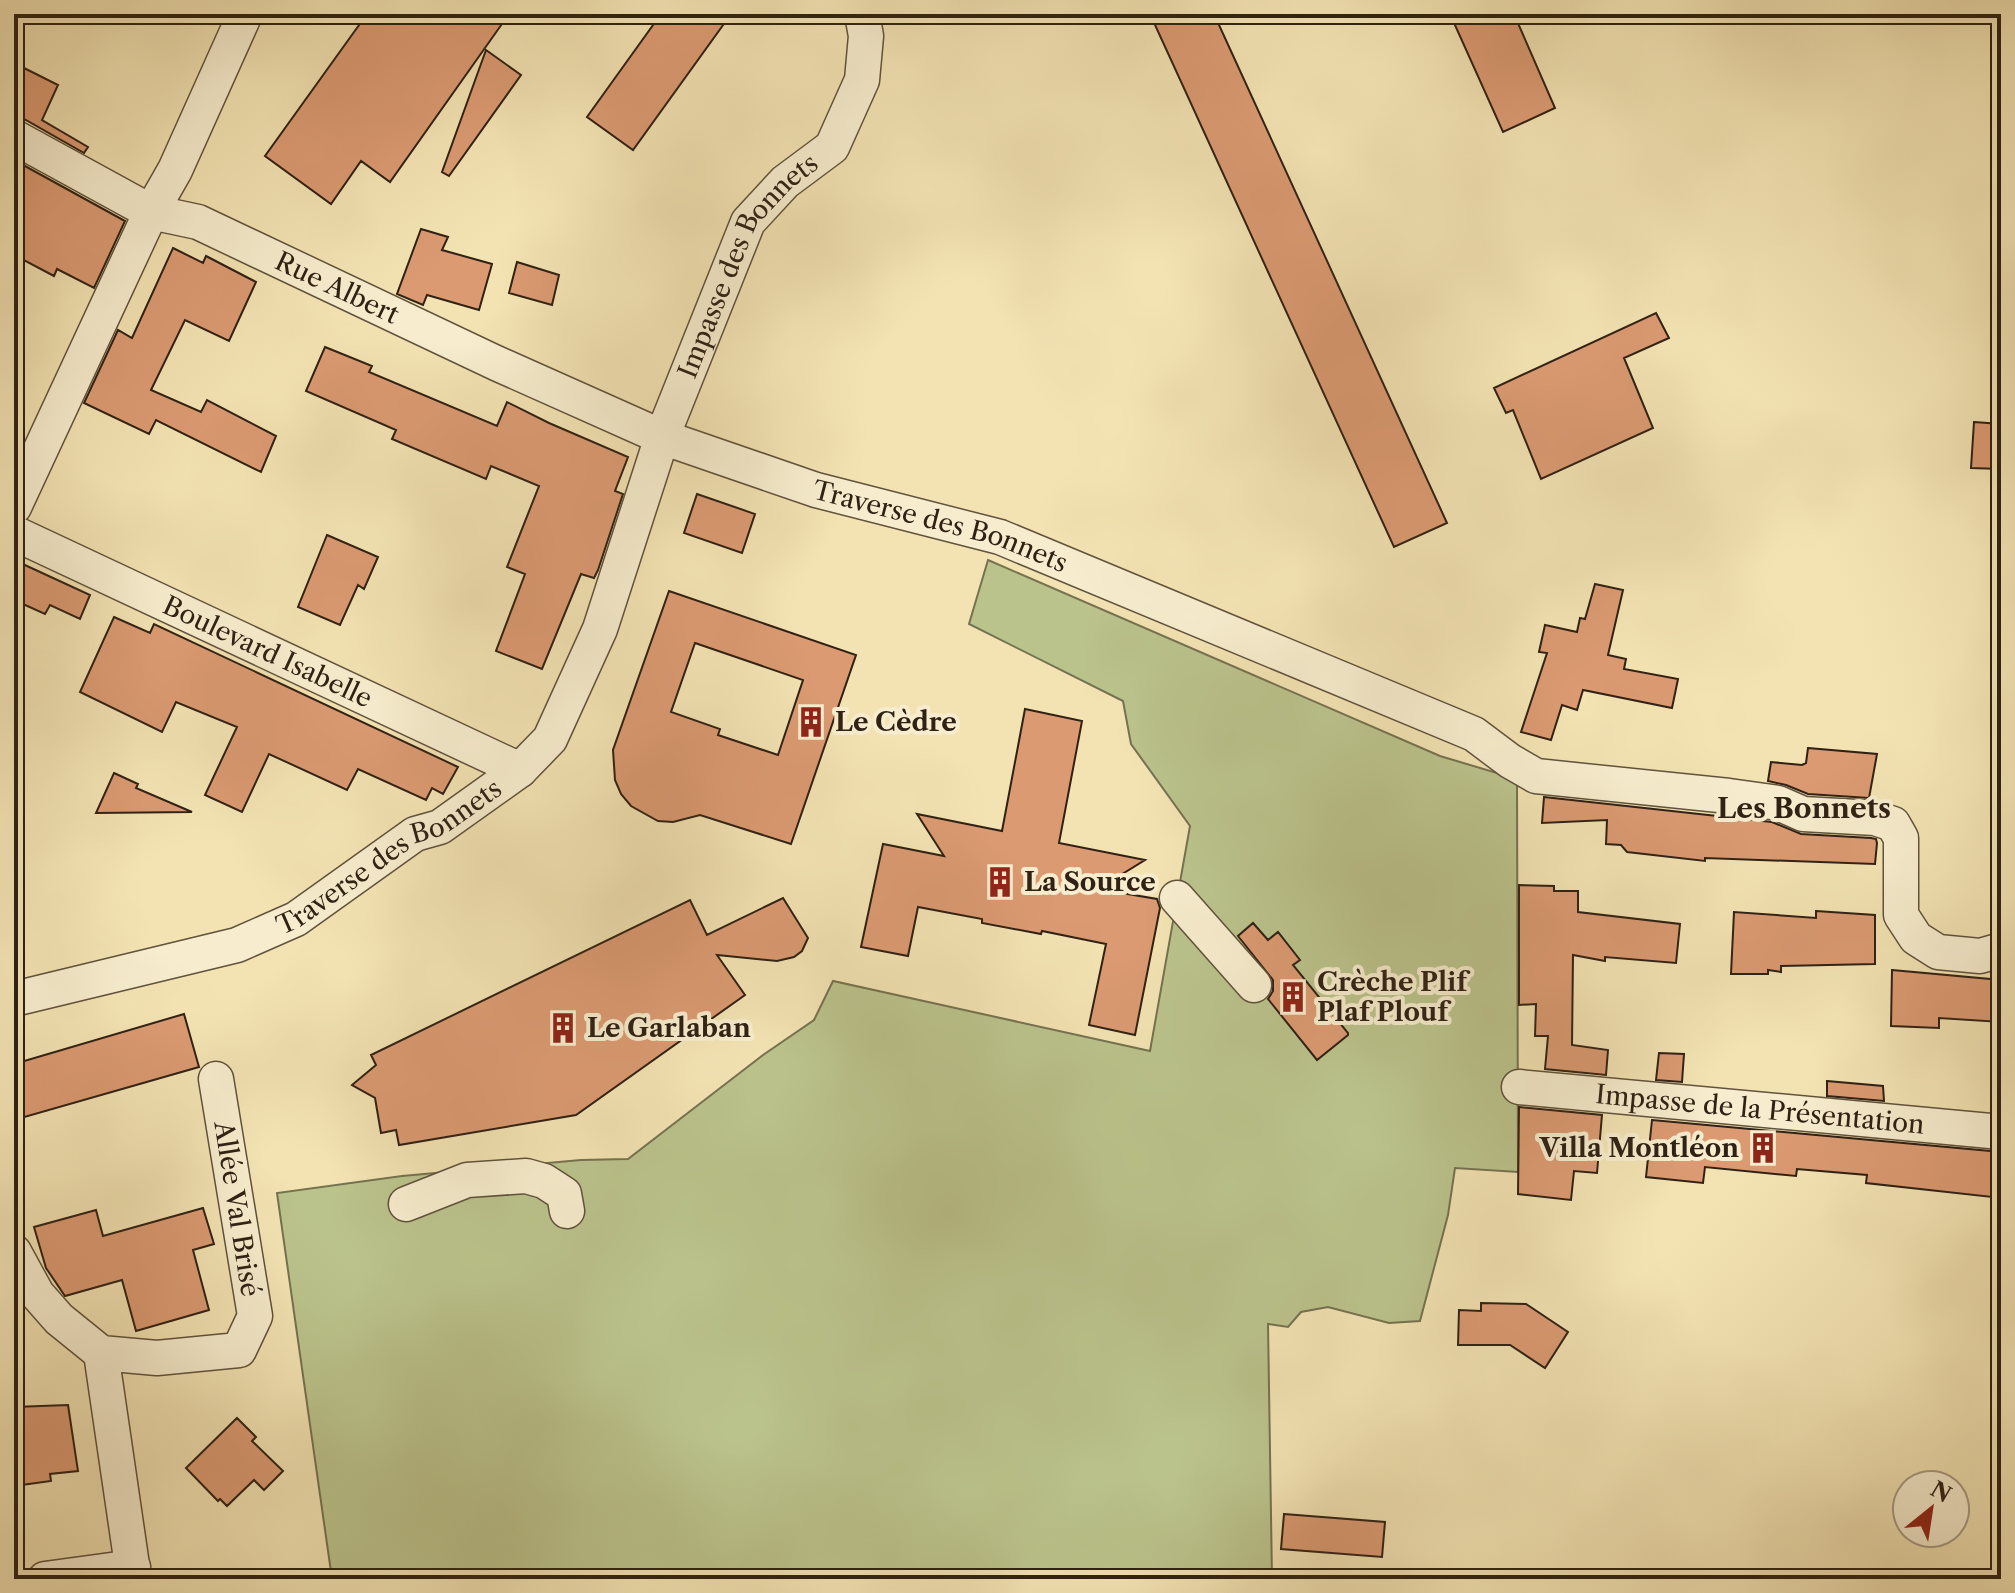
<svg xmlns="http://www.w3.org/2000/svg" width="2015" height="1593" font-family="'Libre Caslon Text',serif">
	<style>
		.green { fill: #bbc38c; stroke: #757250; stroke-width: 2 }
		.building { fill: #db9a72; stroke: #2f2114; stroke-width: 2; fill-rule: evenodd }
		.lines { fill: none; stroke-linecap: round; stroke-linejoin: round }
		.street-casing { stroke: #60523c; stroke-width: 37 }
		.street { stroke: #f7edce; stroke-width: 34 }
		.labels { text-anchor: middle; stroke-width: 8; stroke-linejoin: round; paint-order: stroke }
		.street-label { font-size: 26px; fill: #2f2114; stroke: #f7edce }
		.poi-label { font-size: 26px; font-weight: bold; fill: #2f2114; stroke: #f7edce; text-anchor: start }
		.neighbourhood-label { font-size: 28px; font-weight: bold; fill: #2f2114; stroke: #f7edce }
	</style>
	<rect width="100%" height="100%" fill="#f3e3b3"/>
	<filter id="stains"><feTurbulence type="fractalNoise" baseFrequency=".0025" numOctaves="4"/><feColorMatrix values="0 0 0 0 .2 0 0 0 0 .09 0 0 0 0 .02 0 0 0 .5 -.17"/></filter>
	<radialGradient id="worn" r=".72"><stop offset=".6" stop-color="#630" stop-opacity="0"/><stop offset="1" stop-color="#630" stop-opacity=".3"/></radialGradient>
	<path class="green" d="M988,560l452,196 77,23 1,393 -63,-4 -7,47 -28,106 -31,2 -61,-16 -27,5 -13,15 -20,-3 4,255h-940l-55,-386 125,-17 179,-16 47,-1 135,-104 51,-35 19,-39 317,70 40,-225 -59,-82 -8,-43 -154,-77z"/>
	<path class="building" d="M367,14h142l-119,168 -29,-21 -30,43 -66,-48z
		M661,14h70l-98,136 -46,-33z
		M1150,14h64l233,509 -53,24z
		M1450,14h64l41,94 -52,24z
		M486,50l35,25 -72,101 -7,-4z
		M14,63l44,22 -16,35 46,27 -4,6 -60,-34 -10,-2z
		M14,160l111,61 -31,67 -37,-19 -3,7 -40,-21z
		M421,229l27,8 -6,13 50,14 -13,46 -52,-15 -4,10 -26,-11z
		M173,248l30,15 3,-7 50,26 -27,59 -44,-21 -34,70 50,22 6,-12 69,36 -15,36 -105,-52 -7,14 -65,-31 34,-73 14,8z
		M517,262l42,13 -7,30 -43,-12z
		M1656,313l13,25 -45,20 29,70 -112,51 -28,-69 -7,3 -12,-25z
		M325,347l47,19 -3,6 128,54 10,-24 42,21 79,34 -13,34 8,3 -25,76 -4,8 -13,-4 -39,95 -46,-18 29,-77 -18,-7 32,-81 -48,-20 -5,13 -94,-40 4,-9 -90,-39z
		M1974,422l27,2v45l-30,-1z
		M697,494l58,20 -13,39 -58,-20z
		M327,535l51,22 -14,32 -6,-4 -18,40 -42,-18z
		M14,560l76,35 -10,24 -30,-14 -5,9 -31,-14z
		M1595,584l28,6 -15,65 18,4 -2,10 54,10 -6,29 -89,-18 -6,20 -15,-5 -11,35 -30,-8 26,-79 -8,-1 6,-27 32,7 3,-14 5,1z
		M669,591l187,64 -65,189 -91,-29 -27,7 -15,-1 -27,-15 -10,-12 -6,-14 -2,-30zM695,643l108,37 -25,75 -60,-20 2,-6 -49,-17z
		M114,617l36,16 4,-9 304,143 -15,27 -11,-6 -6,12 -68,-31 -11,21 -78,-36 -27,58 -37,-17 32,-68 -61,-25 -14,30 -82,-40z
		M1025,709l57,12 -23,122 86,17 -47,29 59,10 3,9 -25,127 -46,-10 17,-81 -64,-13 -1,3 -59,-11v-4l-64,-12 -10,49 -47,-9 22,-103 61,12 -27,-42 85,17z
		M1808,748l69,6 -8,44 -61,-4 -22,-9 -18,-4 3,-19 31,3 4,-2z
		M114,773l24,11 -2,4 56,24 -96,1z
		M1544,797l228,25 29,12 70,4 5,1 1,4 -2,21 -170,-6v3l-78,-9 -6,-7 -15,-1 1,-24 -65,3z
		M1519,885l35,1v5h24v21l102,12 -4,39 -71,-6v4l-32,-6 -1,90 36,5 -2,25 -61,-6 3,-33h-13l1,-32 -17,1z
		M783,898l25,40 -6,13 -8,6 -17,4 -60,-6 28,40 -169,120 -177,30 -3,-15 -15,3 -6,-35 -23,-13 24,-20 -5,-10 319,-155 17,35z
		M1816,911l59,4v49l-94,2v6l-13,-2v4h-37l3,-62 82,6z
		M1253,923l15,17 10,-8 22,28 -7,5 55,68v2l-31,25 -49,-61 5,-8v-11l-35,-44z
		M1892,970l109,10v42l-62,-4v10l-48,-2z
		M184,1014l15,53 -185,53v-56z
		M1659,1053l25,1 -2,28 -26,-2z
		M1827,1081l56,5 1,15 -57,-5z
		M1519,1107l83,8 -5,58 -23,-2 -3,29 -53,-6z
		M1652,1120l349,32v46l-135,-15 1,-8 -70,-6 -1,7 -91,-9 -2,16 -57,-6z
		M203,1208l11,36 -21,6 16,60 -73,21 -14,-51 -57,16 -19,-28 -12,-41 62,-17 7,26z
		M1481,1303l45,1 42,28 -23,36 -35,-23h-52l1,-35 22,1z
		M68,1405l10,66 -28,3 1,7 -37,5v-79z
		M237,1418l19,19 -4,4 31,30 -19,19 -10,-10 -27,26 -7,-7 -2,2 -32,-33z
		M1284,1514l101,8 -3,35 -101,-8z"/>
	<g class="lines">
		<defs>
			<g id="street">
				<path id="s1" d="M14,137l137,75 47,10 298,141 166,74 154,53 184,47 474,197 36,27 26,15 193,20 49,7 25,11 72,4 18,6 8,14v77l15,23 22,14 42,4 21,-6"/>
				<path d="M14,507l137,-295 24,-42 70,-156"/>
				<path id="s2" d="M14,533l506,237"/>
				<path d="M1177,898l77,87"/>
				<path id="s3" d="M14,999l223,-54 59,-26 119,-85 25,-7 80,-57 30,-31 50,-110 62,-192 86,-215 37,-40 47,-35 30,-67 4,-44 -4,-22"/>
				<path id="s4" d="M1519,1087l482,45"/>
				<path d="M406,1204l61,-24 59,-4 18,5 20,13 3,17"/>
				<path d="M14,1252l23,42 22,25 42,34 56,5 82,-8 16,-34 -39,-237"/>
				<path d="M101,1353l33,226"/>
				<path d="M45,1579l88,-12"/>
			</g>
		</defs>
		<use href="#street" class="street-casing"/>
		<use href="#street" class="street"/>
	</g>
	<defs>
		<symbol id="building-bare" viewBox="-9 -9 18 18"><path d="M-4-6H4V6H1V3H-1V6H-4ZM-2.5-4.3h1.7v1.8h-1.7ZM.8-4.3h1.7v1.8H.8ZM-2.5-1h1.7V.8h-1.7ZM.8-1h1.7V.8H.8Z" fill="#8f2418" stroke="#f7edce" stroke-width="2.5" paint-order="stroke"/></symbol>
	</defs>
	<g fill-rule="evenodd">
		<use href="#building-bare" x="789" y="700" width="44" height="44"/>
		<use href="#building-bare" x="978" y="860" width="44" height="44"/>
		<use href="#building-bare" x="1271" y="975" width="44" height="44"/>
		<use href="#building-bare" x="541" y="1006" width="44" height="44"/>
		<use href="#building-bare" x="1741" y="1126" width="44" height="44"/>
	</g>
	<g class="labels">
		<g class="street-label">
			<text dy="9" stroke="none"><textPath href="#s3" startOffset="1124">Impasse des Bonnets</textPath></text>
			<text dy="9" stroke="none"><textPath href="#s1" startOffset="358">Rue Albert</textPath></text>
			<text dy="9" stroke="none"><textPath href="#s1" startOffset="1008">Traverse des Bonnets</textPath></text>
			<text dy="9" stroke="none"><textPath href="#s2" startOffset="280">Boulevard Isabelle</textPath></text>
			<text dy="9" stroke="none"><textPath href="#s3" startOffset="406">Traverse des Bonnets</textPath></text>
			<text dy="9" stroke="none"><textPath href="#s4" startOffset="242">Impasse de la Présentation</textPath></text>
			<text transform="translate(237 1209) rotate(81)" y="9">Allée Val Brisé</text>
		</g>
		<g class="poi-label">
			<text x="835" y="731">Le Cèdre</text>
			<text x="1024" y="891">La Source</text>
			<text x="1317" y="991">Crèche Plif<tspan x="1317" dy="30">Plaf Plouf</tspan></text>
			<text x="587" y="1037">Le Garlaban</text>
			<text x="1739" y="1157" text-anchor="end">Villa Montléon</text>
		</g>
		<g class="neighbourhood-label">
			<text x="1804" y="818">Les Bonnets</text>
		</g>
	</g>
	<rect width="2015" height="1593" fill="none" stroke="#f3e3b3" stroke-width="48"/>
	<rect x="16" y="16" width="1983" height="1561" fill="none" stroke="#2f2114" stroke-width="4"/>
	<rect x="24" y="24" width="1967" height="1545" fill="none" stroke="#2f2114" stroke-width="2"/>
	<g transform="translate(1931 1509) rotate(30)"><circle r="38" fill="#f7edce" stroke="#a79b84" stroke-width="2"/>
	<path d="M0-6L14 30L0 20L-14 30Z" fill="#8f2418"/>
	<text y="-12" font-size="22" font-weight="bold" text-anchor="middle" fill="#2f2114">N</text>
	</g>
	<rect width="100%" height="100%" filter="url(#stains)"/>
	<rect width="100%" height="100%" fill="url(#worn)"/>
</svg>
